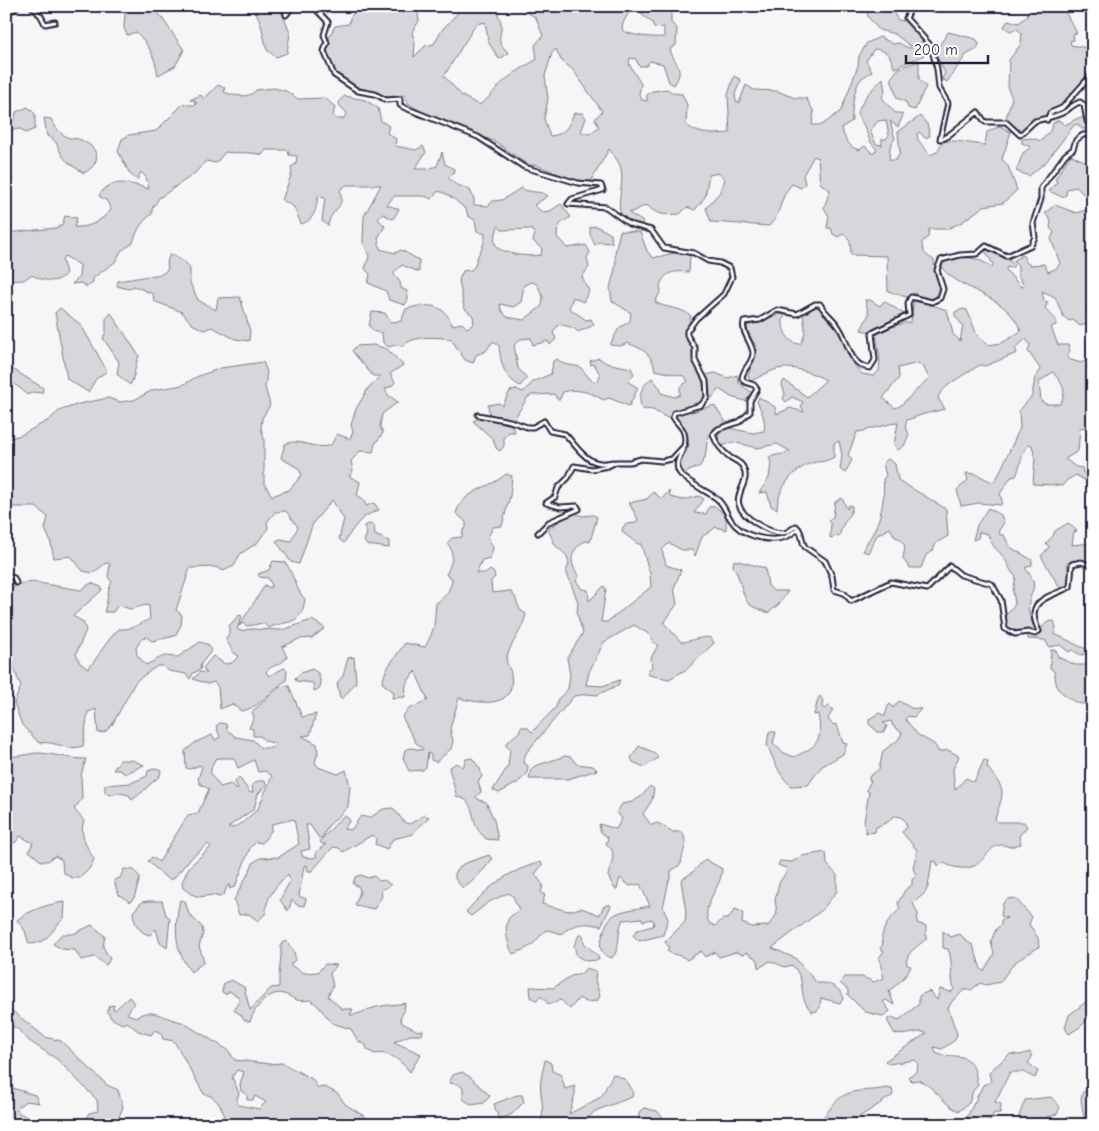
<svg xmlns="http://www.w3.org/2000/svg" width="1099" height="1131" font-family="'Comic Neue',sans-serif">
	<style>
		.green { fill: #d7d7db; stroke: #7c7c8b; fill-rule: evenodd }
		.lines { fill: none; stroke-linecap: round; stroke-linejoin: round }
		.minor-casing { stroke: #22223b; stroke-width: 7 }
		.minor { stroke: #fff; stroke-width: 3 }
	</style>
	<rect width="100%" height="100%" fill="#f6f6f7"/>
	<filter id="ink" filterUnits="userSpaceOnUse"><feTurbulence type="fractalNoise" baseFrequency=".02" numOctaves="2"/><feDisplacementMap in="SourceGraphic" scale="10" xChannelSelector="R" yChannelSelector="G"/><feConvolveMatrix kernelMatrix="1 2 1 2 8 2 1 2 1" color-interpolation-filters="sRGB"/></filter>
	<g filter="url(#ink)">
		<path class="green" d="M132,6h15l13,9 24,35 -9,16 -17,9c-3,-18 -9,-31 -22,-43l-9,3 -3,-7 1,-16z
			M253,6l27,1 10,26 -3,20 -11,4 -9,-7 -7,-29z
			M359,6h58l2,15 -7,11 3,11 -1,14 11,-11 9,-2 8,-14 21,-23 34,-1c-1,7 3,11 4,17 1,15 -7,17 8,30l-10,6 -10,-16 -4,-21 -9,2 -32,52 18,20 17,9c11,-7 16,-16 25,-24 11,-9 22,-15 33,-22l-2,-14 8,-9 -7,-18 -18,-12h109l1,8 -5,9 -1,7c8,6 32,8 42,7v-10l-10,1 -2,-6 -10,-7 -1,-8 30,-1v17l6,5 -1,17 -6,4c4,16 16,18 4,36l-5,-3 -6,-18 -13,-3 -4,5h-7l-3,-7 -6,-1 -1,6 12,20 -2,10 3,6 5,1v-7l6,-3 14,-2 6,4 9,1 5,11 -1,20c15,11 27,9 44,8l-2,-38 6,-19 7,4 -6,14 1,7 3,2 7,-18 8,5 23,1 18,7h11l8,14 -2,13h10l19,-14 17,-45 1,-10 8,-13 13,-6 13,7 6,-1 9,5 10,-1 6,4 -1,5 -29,12c-3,-13 -7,-18 -20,-19l-8,12 6,11c-4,2 -8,4 -11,7 -7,7 -10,33 -9,42l-11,7c4,10 7,19 18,22l6,-4 8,8 4,-5c-8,-6 -8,-12 -12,-21 -2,-6 -7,-9 -8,-15l9,-17 17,-18 2,14 -3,5c3,6 9,10 13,16h5l3,2 -5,12 -8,-6 5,17 -5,9 -1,13h7l4,-7 -2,-21 22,-16 7,8 3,12 -5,2 -6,-6 -2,2 1,6 12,15 7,-3 5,-10c15,-3 28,2 43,3l2,-13 13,-6 11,6 -9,27 6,7 9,24 -14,13 -19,3 -22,16 -15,7h-18l-1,8 -6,5c0,10 4,14 12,18l1,14 5,13 -3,3v9l-7,3 -16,-9 -5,5 -21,-7 -1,-35 -36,-1 -1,-15 -7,-6 -5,3 -5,-3 -2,-6h-4l2,-12 -5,-8 6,-18 -10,-7 -2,-25 -4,-2 -11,19 2,9 -4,4 -9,-4c-14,15 -9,28 -23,42l-58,-4 -5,-14 14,-16 5,-13 -7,-6 -9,2 -4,22 -10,13 -8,-3 -7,7c-15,1 -23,2 -33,-9l-18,8 14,9 -2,3c-36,-4 -15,-33 -20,-56 -1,-7 -8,-14 -12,-20l-18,32h-14l-41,-16h-8l-32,-23 -70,-28 -17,-10 -5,-9 -15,2 -32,-10 -22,-15 -9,-22 4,-5 -1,-8 6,-11 14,-2 1,-6zM556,49l5,11 12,10 29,41 -7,8 4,8 -10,7 -8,-2 5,-14 -4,-5h-8c-5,13 -9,22 -24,23l-6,-17 4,-20 -3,-23 7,-23zM886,120l3,15 -3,4h-4v6l-6,-1 -6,-13 8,-10z
			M864,6h25l9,14 6,1 20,21 -14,4 -15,-12 -16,-4 -10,-12z
			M1030,6l33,2 14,25 -4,1 1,6 -4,1 1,4 16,3c12,20 3,30 -11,44 -6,5 -11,12 -18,16 -5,3 -9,3 -11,9 -13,3 -22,13 -29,14l-12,-13 6,-20 -4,-9 1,-29 12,-16 1,-11 -5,-4 -7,2 -6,-4 4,-7 11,3 8,-7z
			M948,32l28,7 3,5 -2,5 -11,6 -19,27 -5,-3 3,-6 -9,-18 3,-9z
			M919,61v19l7,6 -11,24 -7,-2 -2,-6 -9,-4 -6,-20 8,-10z
			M218,85l7,3 -1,4c10,4 25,7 32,-2l18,-2 12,3 12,8 27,-1 10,9 -2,8 3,4h7l4,-6 -8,-8 1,-5 5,-4 20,4 13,8 3,13 8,5 -2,7 9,6 -1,7 21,4 7,-4 3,6 -11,17h13l9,-3 5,-14 3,12 9,5 -1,5 -5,3 7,7 15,6 4,9v6l14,1 5,-5 9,-1 19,-12c9,6 20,2 27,8l-14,9 8,7 8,-1 11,-7 10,13c-10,5 -14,8 -14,20l10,11 19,-3 4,7 -3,6 2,9 -7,10 7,14 -6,11 -10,-5 -4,11 17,12 5,-1 3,6 -16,7 -4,-4 -15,-4 -6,8 3,7 -6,6 -2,-4 -15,4 -2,-7 -10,1 -7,6 4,23 9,10 -7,8c-17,-10 -19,-22 -21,-40l-6,-5 -7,10 -10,4 -3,8 -8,-3 -14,-21c-14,-2 -38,-4 -48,7l-8,-1 -6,2 -6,-4 -1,-10 -7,-1 -6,-6 3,-14 13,1 5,9 11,-1 5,-12c20,-6 39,-6 46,16l10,-2 5,5 7,-4 -1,-8 -9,-8 -5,-28 4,-9 8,-1 4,-4c1,-12 11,-20 10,-32l-8,-3 -2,-11 -7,-4 -2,-7c-8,-6 -17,-16 -28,-18l-6,8 -8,-3h-30l-7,9 12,4 -6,10 -10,-5 -5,5 7,7 -7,12 2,11 15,4 6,-3 18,10v12l-17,-7 -9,8 7,9 1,6 6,3 1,8 -3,6 -16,-5 -3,-9 -18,-8 2,-9 -5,-5 4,-13 -6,-14 1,-26 17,-31h-35l-6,5c6,20 -10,18 -12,36l-6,-5 3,-23 -7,-2c-2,13 -3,24 -17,28l-7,-17 -12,-7 10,-27 -1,-6 5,-3 1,-8 -8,-1 -1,-5h-22l-4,5c-13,-4 -24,-1 -37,-3l-9,11 -10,-2 -12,13 -35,24 -7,11v5c-11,8 -15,16 -19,29l-12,8 -6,11 -22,16v4l-6,5 -6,-4 -9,1 7,-7 1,-12 -15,-9 -3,3 4,14c-10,13 -22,7 -35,2l-7,5 -18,1v-48l50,-5 6,-3 3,-9 12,2 -3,9c17,1 26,-6 37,-17l-4,-9 -8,-5c11,-20 34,-12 50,-7l-3,-12 -5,-5 -4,8 -7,-6 -12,-23 4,-12 7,-4 27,-4 28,-28 3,2h8l2,-2 -3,-1 1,-2h-5l11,-5 3,4zM498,226l4,4 29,-1 4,5 -2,7 9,8 -1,6c-15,2 -30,0 -44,-7l-3,-8zM532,282l5,2 6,13 -1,9 -18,14 -17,-3 -6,-7 -1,-6 13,3 8,-5 3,-17z
			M6,107h4v6l-3,3 3,5 5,-3 1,-6 12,-5 7,7v15l-10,4 -4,-4 -13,1 -2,-4z
			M44,118l7,1c4,8 9,15 18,19 4,1 9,0 12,2 19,8 21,23 3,33 -7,-4 -18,-11 -22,-18 -5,-8 -4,-15 -15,-19z
			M1078,118h6l8,11h-10l-4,-5 -4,1 -28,37 -17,14 -13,-5 7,-18 8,-6 -9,-4v-4l9,-1 10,3 9,-10 3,-8 6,-3 6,5z
			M1071,155l22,10v33h-5l-12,-11 -9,2 -1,6 -4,2 -13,-6 8,-9 -2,-3c6,-8 9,-16 16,-24z
			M1055,205l21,8 10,-3 4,4c-1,16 7,38 0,52l3,3v38l-7,-2 5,13 -4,6 -7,2 -7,-6 -4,1 -6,-5 -8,-19 -13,-6 2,10 4,1 -3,6 11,12v5l-5,2 7,18h10l2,6 -3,5 1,3 13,4 12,-7v25l-3,7 3,33 -6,6 -7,1 -2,23 -13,8 11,8 6,1 1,5 5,4 -2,4 -10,-6 -9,5 -5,6c-9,-2 -18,-1 -29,-2l2,-26 -3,-13h-4c-7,9 -7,20 -12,31l-5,1 -11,17 2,6 -1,5 -22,-2 -18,3 -4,-16 11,-10 -2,-7 10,1 16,8 5,-4 23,-50 -1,-17 13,-15 3,-18 6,-8 -13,-19 2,-6 -4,-6 -11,9 2,5 -32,13 -5,-1c-11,7 -39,21 -42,33l7,11 -21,5 -17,6 -2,7 4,7 -5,12 -7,4 -3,-6 4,-21c-11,0 -19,6 -29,5l-5,3 -7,1 -9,23 4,5 -7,13 -5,-4 2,-14 -3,-14 -5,2v14c-12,7 -13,3 -22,6 -19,6 -35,27 -35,46l-6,-3 -4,-14 -8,1 10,-15 2,-16 -2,-4c7,-5 15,-2 21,-7l-13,-7 -20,4 -23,-6 -12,4 -4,-6 1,-10 9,-2 25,5 11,-2c2,-9 -2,-21 -7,-29l2,-5 16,10 2,7 13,-6 14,4 -3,-6 2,-4 -11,-5 -6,5 -3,-3 2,-5 -3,-9 2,-5 23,17 19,-17c-13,-7 -34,-15 -49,-11 -10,3 -17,8 -26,12l-3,-5 9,-28 -10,-17v-5l35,-13 3,2c-6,10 2,29 15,29 7,-9 5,-18 3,-29l14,-9 22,24 12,31 11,13 11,2 6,-5 1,-11 -4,-25 1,-3c13,-3 22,-9 34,-10l3,-23 33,11 6,24 7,7 3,-15 -8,-10v-4l8,-3 4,1 10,25 11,10 14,-2 19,-12c-15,-38 -59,-38 -80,-64l7,-8c18,-3 29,-2 44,8l1,-3 -8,-13 5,-2 15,10 4,1 5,5 -2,3 -5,-1 -1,3 15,17 3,-1 -6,-11v-9l-5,-5 10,-6 3,7 4,3 14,-1 4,8 9,-4 3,-5 -9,-24 3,-7 -4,-4 1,-7 -6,-8zM918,363l5,3 6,12 -29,28 -5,2 -12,-10 16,-20 -1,-10zM1053,372c9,12 15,18 7,32h-14l-5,-3 -2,-19z
			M596,226l15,8 1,9 -13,-1 -4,3 -5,-11v-7z
			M620,231l20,1 7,19 6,7 21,-5 16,2 -1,17c-15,-1 -24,-1 -29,14l1,5 -6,11c11,7 24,4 36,14l-6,19c10,12 5,14 9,27 5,13 11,21 12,35 -7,13 -25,7 -35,17l1,3 -5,1 -14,-8 -11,-1c-5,-13 0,-24 10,-31l9,11v4l13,4 6,-2v-8l8,-6 -4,-5 -29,-6c-3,-17 -14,-22 -28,-27l-6,3 -11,-1 9,-17 11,-7 1,-8 -19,-12 -2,-13 6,-23 -1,-12z
			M170,254l16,9 4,6v14l8,17 18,10 2,-12 22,-1 10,34 -1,10 -14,-2 -23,-12 -8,3 -12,-6 -10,-12 -28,-11 -1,-7 -19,-8 -6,3 -11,-3 1,-5 44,-7 6,-5 -1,-7z
			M865,300h5l10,6 4,-5 20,13 1,2 -29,12 -5,4 -10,-2 8,-16z
			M60,308l21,17 26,46 -11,8 -8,13 -21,-13 -12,-66z
			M111,313l28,43c-5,10 -3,19 -9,29l-13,-11 2,-12 -16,-24 3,-6v-13z
			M374,345l13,4 16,16 -13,9 5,8 -3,4 -7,3 3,6 10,7 -16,12 -2,12 3,7 -8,11 -2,8 -13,-1 -9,10 2,10 -4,5 11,6 -3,13 6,4 3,7 8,-3 5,7c-19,6 -25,17 -35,33l-5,-4 5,-20 -12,-19 -19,23 -14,41 -8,-2 -15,-21 4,-2 11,2 7,-14 -12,-16 -11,1 -8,10 1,6 -11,15 -17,11 -6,12 -11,5 -7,-4 -26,1 -14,42 6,5 -1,10 -6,11 -23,5 -6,-4 -4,1 -6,10 1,7 9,10 18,-9 14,1 22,-15 9,3 2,6 -10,13 -1,6 -7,3 -3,6 -4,-5 -17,-3 -6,-5h-6l-21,15 -24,44 -7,7 -7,1 -2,-24 -8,3 -5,34c-17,6 -27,-6 -44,-3l-17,-18 -8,-22 7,-17 -6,-14 -4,-26 2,-9 -7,-19 5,-27 5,-6 16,-3 49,8 10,-7 10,4 1,3 -29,26 10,6 3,8 -10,24 4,9 8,6c12,-14 17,-27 31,-40 12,1 20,-5 31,-10l-1,-13 -3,-1 -16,4 -12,-4 -5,7h-9c4,-10 3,-21 8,-30l-4,-5 2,-13 -4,-1 -13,10 -10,-2 -12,-15 -17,2 -4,-18 -5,-11 3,-12 -12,-10h-30v-68l15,-4 28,-15 10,-9 20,-7 29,-6 12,4 14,-2 19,-10 30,-5 13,-8 25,-9 42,-6 4,10 -2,15 5,18 -8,13 -1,10 3,11v44l8,13 17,-6 13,-15 -4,-7 -17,-10 4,-14c15,-7 29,7 46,1l6,-11 13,5 3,-7 -2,-7 5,-16 13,-22 12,-11h-8l-21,-25 4,-5z
			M599,358l7,5 25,5 3,6 -7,7 11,7 -9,18 -20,-8 -6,2c-11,-8 -27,-12 -40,-8l-3,7h-3l-3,-5 -22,1 -4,2 -14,22 -7,2 -17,-5 -2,-11 11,-2 3,3 8,-15 6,-2 7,3 11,-11 17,-7 2,-13 4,-2 7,5 16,3 11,13 7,2 2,-8 -6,-10 -3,1 -1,-4z
			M6,365l37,23 -1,5 -9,-1 -6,3c-6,-8 -14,-10 -21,-17z
			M715,373l13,5 9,-3 2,8 13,10 -4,9 -17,-5 -12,-8 -7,9 -2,-2 -4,-21z
			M714,405l12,17 -18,14 -3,22 -5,8 -17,8 -5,-13c3,-3 6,-6 8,-9 10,-16 -12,-26 -11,-40l13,-3 4,3z
			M483,417l28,8 4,7h-6l-5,5v9l-4,5 -4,-3 -3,-9 -20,-18z
			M888,459l7,5 3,16 48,29 2,27 -12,7 -3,8 -7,4 -5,13h-11l-7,-9 2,-13 -6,-8 -4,-1 -5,-9 -13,7 -9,18 -5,-2c2,-8 8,-13 11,-20 8,-17 11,-34 9,-52l3,-3 -3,-13z
			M506,474l6,2 -2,20 -8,30 -9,1 -5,10 5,11 -3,10 -8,2 -6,13h11l3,-3 4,3 1,4 -4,4 1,12 18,-2 5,6 5,13 6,4c-3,16 -14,26 -19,42 -2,8 3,11 4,18 6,35 -30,30 -52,24l-9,30 3,13 -2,8 -15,13 -5,-2v-5l-3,-2 -2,14 -3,3 -14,1 -6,-13 2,-8 6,-2 11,2 1,-2 -7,-5 -14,-26 7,-8 19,-9 -13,-29 -9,13 -1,13 -13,1 2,-6 -12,-9 4,-13 19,-27 20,4c11,-19 9,-24 11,-44 9,-5 16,-15 16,-25l-6,-3c5,-11 10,-22 1,-32l5,-5 10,-1 1,-7 3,-2v-6l-10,-9c7,-23 35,-25 50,-39z
			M669,491l1,6 13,3 16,-4 5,3 -10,14 12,1 3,-7 6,-1c13,12 11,7 11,24l-10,-3 -14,10 -7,19 -3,-6h-10l-13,-7 -7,7 4,15 15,5 -7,18 3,16 -13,19 17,19c10,0 21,-7 30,-4l3,5 -27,26 -18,10 -20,-4 -2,-4 5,-4 -1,-9 7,-13 -6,-3 1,-3 -6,-6 -13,-8 -30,17 -15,30 -3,13 16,1 18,-6 -2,5 -21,10 -9,-1 -14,2 -48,57 -3,9 5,4 -1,8 -10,9 -18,10 -6,-3 15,-24 2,-16 -5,-6 14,-12 2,-5h6l5,5 24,-25 2,-8 10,-10 2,-14 -3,-17 16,-25 -6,-19 1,-12 -12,-31 3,-7 -2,-8 -12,-11 -7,-16 25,-17 9,4 11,-1 4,2 -7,25 -5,-1c-15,9 -17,21 -6,35l-3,5 6,8 6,1 1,11 15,-15 2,3 -5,33h6l44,-35 -1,-13 -9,-30h-3l-16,-12 1,-5 4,-3 9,-1 2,-4 -9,-16 18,-4 6,-7 9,7z
			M842,498l5,11 2,-4 3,1c0,11 -11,16 -12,29l-10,3 1,-14 -3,-3 5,-4 2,-15z
			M988,508l13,7 3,8 -5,7 1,5h4l6,12 22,13v5l-7,3c19,22 0,24 4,45 1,6 5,12 7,18l-24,-1 -7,-7v-7l10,-12 -2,-13 3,-14c-5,-5 -6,-8 -9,-14 -5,-12 -15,-13 -19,-29l-9,-2 -1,6 -5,2 4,-15z
			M1068,523l9,8 -3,1 -2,13 21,-2v21l-9,-4 -17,3 3,19 -2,5 -7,3 -20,-34 8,-9 -3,-4 7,-7 2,-5z
			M369,524l5,1 1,10 14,6v7l-22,-3 -3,-4 3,-7 -3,-8z
			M734,560l31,8 3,17 5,6h15l-9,13 -11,9c-5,-3 -15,-5 -19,-9 -8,-9 -8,-27 -16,-38z
			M273,561l12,1c8,10 12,31 20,37 -4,29 -18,20 -36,29l-6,-5 -16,3 -4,-3 -4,3 26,-41 5,3 2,-3 -4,-7 -8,-1 -2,-3 11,-4z
			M239,615l3,1 -5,13 3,2 11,-2 31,1 30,-10 13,8 -13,10 -13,1 -17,8 5,10c-5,9 -16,7 -21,15l3,4 15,-8 3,2 -1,11c-17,9 -25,27 -45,30l-9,-7 -12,5 -2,-22 -4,-5 -6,2 -15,-5 7,-7 7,1 -4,-5 10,-12 12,8 7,-1 7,-7 -6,-4 -7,-13 3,-4v-9z
			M1054,621l2,6 -2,8c8,0 21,11 33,14l1,4 -7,2 -9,-5 -3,2 -9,-7 -11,2 -4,-7 -17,-1v-4h10c3,-7 7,-14 16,-14z
			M1051,650h5l2,7 17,8h14v-6l4,1v41c-14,9 -26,-4 -36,-13l-3,-17 -4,-3z
			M354,657l2,25 -13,16h-3l-3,-15 6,-7 5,-18z
			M312,669l6,4 3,11 -2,5 -5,2 -1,-8 -17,-2 -1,-3 6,-5z
			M285,686h4l13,31 14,-3 -6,21 -8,1 15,8 1,9 -3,9 3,5 20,7 8,-4 4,16 -2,21 -20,19 -6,12h-3l-9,-13h-4l4,24 -9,2 2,6 10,1 4,-2 -2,-3 11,-9h-4l-2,-3 24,-26 6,5 -6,9 7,1 10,-14 9,2 13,-9 10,-1 12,15 5,1 14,-9 5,2c-6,9 -10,7 -16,17l-20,5 -6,10 -12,-5 1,-5 -4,-4 -29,17 -4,-4 -6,-1 -21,24h-4l-1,-6 -3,1 -5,30 7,3 -2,7 -7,-1 -5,-5 -4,11 -8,-11 10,-19 -2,-7c-10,10 -23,23 -22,39l-8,8 -9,-7 -10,1 -5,-15 20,-38 6,-4 19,-1 20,-13 -5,-25 -22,5 -1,7 -9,12 -6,-1 -6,6 -15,39 -6,2 1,-4 -3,1 -3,8 -4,3 -8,-2 -13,2 -8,-3 -8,-6 -1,-6 7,-15 22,-20 -3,-3 -17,14 -19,22 -7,-3 -17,-16 4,-4 7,5 29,-47 10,-2 11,-24 -9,-5 -2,-5 4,-12 -2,-2 -10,4 -4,-1 -1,-17 11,-9 16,-7 3,5 5,-3 -4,-11 4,-3 6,1 1,6 9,7 17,3 8,8h12l2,-4 -11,-4 -4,-4h-7v-7l-4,-1 5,-11 -2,-5 26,-24zM218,758h16l4,10 16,-8 4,12 7,-1 7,5 -14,33 -16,14 -9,5 -5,-1 26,-18 4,-15 8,-9 -1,-4h-7l-6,4 1,7 -3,1 -11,-16 -4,5 3,6 -1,2 -6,-6 -11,3c-8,-13 -13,-11 -5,-28z
			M820,696l3,5 -1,6 3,2 3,-3 5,3 -5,10 4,5 5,1 6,18 4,1 -4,10 -22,13 -13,18 -17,1c-13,-12 -17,-26 -24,-41l2,-13h7l-3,11 9,9 12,5c24,-11 29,-16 24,-43l-4,1 4,-16z
			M899,701l12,7 10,1 -7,8 -6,-1 -3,3 13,16 16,9 5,8 9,-2 11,6 -6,13 2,21 11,-12 8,4 10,-22 4,1 -1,6c19,25 18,21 8,52l2,3h27l3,5 -8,9 2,8 -12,3c-17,-9 -23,14 -35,19 -9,4 -21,2 -30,-3l-7,3v-4l-5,-1 -4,26 -3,6 -12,10 5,11 -1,9 9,3v13c-8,7 -22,15 -19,26l4,1c-5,11 -12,17 -22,25l5,14 -8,-5 -3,2 7,9 -7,5 -18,-4 -17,-17v-5l-8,-7 5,-6h17l12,5 10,-4 -5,-20 5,-7 -4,-2 3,-5c-5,-12 8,-27 17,-35l-2,-6 7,-13 7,-5v-5l4,-5 -3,-7 4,-18 -15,-18 5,-5c-2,-8 -5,-11 -13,-11l-6,6 -12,5 -1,5 -9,1 -2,-11 5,-30 -3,-2 5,-9 -2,-1v-3l10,-8 4,-18 15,-11 4,-7 -9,-7 -2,-5 -8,2 4,3 -3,6h-6l-9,-8v-5l10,-6 6,3 3,-10 2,-2 3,4z
			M639,746l16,7 3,5 -14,9 -11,-5 -2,-4z
			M6,749l6,7c9,1 18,-3 27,-3 16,1 30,6 47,6l-5,16 1,24 -8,10 10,12c-5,13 3,27 10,38l-4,9 -10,10h-8l-9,-6 -1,-12 -7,-4 -7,5h-7l-12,-10 4,-8 -13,-7 -5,7 -9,-2z
			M565,756l6,1 5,7 17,2 4,4 -29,9h-39l2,-10 4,-3z
			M472,758l8,11 2,8 -4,4 3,11 -5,4 3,4 7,2 8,18 4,20 -12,-1c-3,-4 -8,-8 -10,-13 -4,-12 -4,-28 -19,-29l-8,-29 7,-5 7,4 3,-8z
			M120,760h12l12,5 -19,9 -5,-4h-7z
			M156,768l5,2 -1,6c-11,8 -17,17 -28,24l-3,-5 -10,-2 -10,2 -4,-3v-7l26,-2 16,-7 1,-5z
			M650,786l4,3 -2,11 -9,14 8,11 7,-2 15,9h9c7,11 0,20 -1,32l-10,7v5l-2,4 -6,28 5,11 -5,16 -24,6 -6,-6 4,-5 16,-4 1,-4 -2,-3 -9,2 -2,-3 -18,2c-7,11 -1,27 -11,38l-8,-3 -4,-8c7,-38 15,-34 50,-41l-10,-22 -10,2 -10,-8 -3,11h-2l-7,-13c2,-12 11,-24 -2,-32l2,-6 -8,-7 -1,-7 17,5 6,-10 -5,-7 5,-8 10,-2 10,-6z
			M826,852l1,12 10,11v16l-15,19 -50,38 23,10 22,25c11,-1 23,4 27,15l-4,5 -19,-5 -1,9 -3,4 -5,1c-17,-19 -3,-29 -20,-47l-7,2 -15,-6 -11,7 -1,-8 -12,-8 -3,3 -7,-3 -17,5 -4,-5 -10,5 -4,-6 -14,9c-6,-6 -13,-4 -20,-9l2,-4 -4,-5 20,-20 1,-10 -5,-32 12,-8 12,-13 17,10c0,19 -22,35 -13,54l6,3 8,-7h5l7,-10 8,3 -1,11 10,4 16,-1 9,-12 -2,-14 4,-17 8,-12 -1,-3 -8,-3 2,-4 12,1 10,-6z
			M489,855l3,4c-6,9 -20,24 -29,29l-8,-9v-6l8,-9z
			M541,862l1,3 -7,9 8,11 -2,8 4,2 -3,9 26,7 13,-3 19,7 3,-8 6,-3 2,2 -10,20c-17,-4 -27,-3 -40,8 -21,-8 -15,-2 -29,11 -5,4 -13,6 -19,9 -5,-9 -10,-26 -4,-36 2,-3 7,-5 10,-8l-6,-14 -5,-3 -19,9 -18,14 -5,-4c24,-27 40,-40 75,-50z
			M124,869l10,1 6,8 -6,20 -4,4 -12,-8 -4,-14 6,-2z
			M361,875l7,3 6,-2 5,5 5,-1 7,5 -10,5 1,6 -8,13 -19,-4 5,-13 -1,-5 -6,-3 2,-7z
			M1015,898l17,19 -3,7 9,14 1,9 -24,15 -15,20 -14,3 -6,-2 -9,7h-7l-11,10 -5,8 9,26 -2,6 -13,9 -8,-2 2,6c12,6 28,-2 36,12 4,6 4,14 6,20l-5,6 -4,12 -10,8c-15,-5 -23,-24 -41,-31l-6,1 -4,-4 9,-6 1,-8 -3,-3 -27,4 -3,-3 42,-28c-11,-4 -21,5 -33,0l-7,-13 5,-3 7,3 20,-16v-8l10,-5 8,9 3,-11 11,3 3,-3c-4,-15 -1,-29 -6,-40l-5,-1v-17l8,6 9,-3 7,8 6,3 8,24 3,2 10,-17 -3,-13 5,-12 5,-4v-5l6,-2 -6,-2 2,-13 5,-4z
			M180,900l5,1 4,13 13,13 1,6 -4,13 5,16 -13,10c-17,-22 -17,-45 -11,-72z
			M148,901h14l4,14 4,3 -3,30 -7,-5 -4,-14 -6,6c-11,-2 -16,-12 -17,-23l9,-10z
			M65,902l-1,16c-12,11 -16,26 -35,26l-4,-13 -8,-11c13,-10 31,-16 48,-18z
			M92,925l13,11 -2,11 7,12 -4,6 -11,-8 -14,3 -6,-10 -13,-1 -9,-5 9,-10h11z
			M579,935h4l1,8 14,13 1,4 -13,1 -9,-5 -3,-10z
			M285,941c6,6 11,10 10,19l-5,5 14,8 14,-1 7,-8 12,1 -7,8 3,13 -5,10 14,13h11l-3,6c9,0 15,-5 23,-7 10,-3 21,-3 32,-5l-1,9 -4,5 2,6 16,8 5,-1 -1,5h-12l-16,7 27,12 -11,18c-9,-11 -20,-21 -36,-18l-7,-5 -1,-4 -8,-4 -7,-12 -19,-6 -13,-16 -8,-7c-18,2 -13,-1 -27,-6 -14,-5 -31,15 -34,28l-6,-2 -3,-5 -7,-5 5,-9v-4l-10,-6 -3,3 -4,-2 2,-9 7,-3 13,7 6,23 21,-22 8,-1c-1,-15 3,-27 2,-43z
			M586,968l10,3 -1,9 5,16 -3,5 -11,1 -7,-4 -9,11 -9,-9 -13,4 -6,-7h-3l-2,4 -6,-4 -1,-10 23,1 18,-12 10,-2z
			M1093,992v22l-13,13 -11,7 -4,-6 4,-13 22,-17z
			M129,997l5,6 -7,11 10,3c13,-11 30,3 45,5l46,28 7,10 35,4 12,-1 30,16 6,9 7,-1 13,7 7,10 25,16 -2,4 7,1h-92l-14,-4 -8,4h-36l2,-2c-4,-13 -9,-27 -23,-29l-30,-53 -11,-2 -2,-6 -6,-3 -4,5 -13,-4 -11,-9 -5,2 -11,-6 -4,-7 2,-5 5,-1 -1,4 2,1zM237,1070l7,2 -4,12 1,7 6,4v5h6l2,-4 11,6 -7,7 -21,-4 -1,-6 2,-6 -7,-16z
			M6,1006l39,31 16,4 46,44 11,5 5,17 -4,10 15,8h-43l-6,-5 4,-7 9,-2 -1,-11 -39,-40 -30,-20 -11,-12 -11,-4z
			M1030,1052l2,5 -4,6 10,8 -3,7 -12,-6h-13l-15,30 6,2 -1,9h-6l-4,9 -5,3 -15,-3 -3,-5 16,-32 8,-3 -2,-10 21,-18 10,1z
			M545,1060l6,3 1,8 9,4 4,14 10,-3v8l-6,20 32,-17 12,-23 13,6 7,11 -1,6 -37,14 -14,14h-42c6,-12 3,-20 2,-32 -2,-11 2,-22 4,-33z
			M462,1072l8,5 20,19 -6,7 -12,2 -9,-6v-11l-5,-4 -9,-1 4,-8z
			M6,1086l29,9 4,8 -13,-2 -10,7 3,5 18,9v3h-31z
			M886,1088l6,1 1,6 -46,30h-33c12,-7 17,-22 29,-29 13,-8 28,-4 43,-8z
			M1088,1089l5,1v35h-17l2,-6 6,-1 -3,-19 2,-7z
			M517,1095h5l2,7 -12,12 -13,6 -5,-16z
			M1051,1097l9,10 -3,7 -9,3 -12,7 -9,-2 -6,2 -2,-8 6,-16z
			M644,1108l13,3 12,14h-30v-13z"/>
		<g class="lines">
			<defs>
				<path id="minor" d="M31,6l10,10 4,8 10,-2
					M284,6l2,9 7,-9
					M313,6l15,16 -4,13 3,8 -3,8 10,24 24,16 17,3 11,6 14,-1v6l3,2 75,30 46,30 54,16 23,2 2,5 -31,9 -4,5 38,3 23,17 22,6 13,18 30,5 14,8 12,2 10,5 2,9 -8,17 -28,25 -9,12v4l8,13v12l11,21 1,17 -6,7 -27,8 -1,4c3,6 9,9 11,16 5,17 -12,26 -5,39 4,8 29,20 37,26 8,6 10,15 15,22 10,16 38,23 55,17 5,-2 8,-6 13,-8
					M912,6l-6,12 25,28 6,23 2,19 9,15 -8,36 5,-1 33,-26 7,10h21l14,13 15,-14c9,-2 23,-5 31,-10 5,-4 8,-7 14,-9l4,3 3,16 6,5
					M6,9l4,3 8,-6
					M1093,20l-3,5 3,4
					M1047,120l3,-7 12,-5 31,-35
					M1093,134l-10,1 -7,5 -3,9 -8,6 -24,33v11l-8,24 2,14 -4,8 -24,11 -21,-10 -9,8 -17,1 -19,5 -4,10 6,19 -3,9 -8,4 -21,-5 -3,6 1,12 -37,18 3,27 -5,8c-21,-2 -21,-25 -30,-39 -5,-10 -15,-15 -20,-25h-5l-18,10 -20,-4 -17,10 -16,2c-3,11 8,20 9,31 0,10 -10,15 -11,25l3,4 9,3 3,4 -7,12v11l-11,10 -21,7 -5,5c3,10 11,19 18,24 5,3 9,4 12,9 8,14 -8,25 -4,38 4,13 30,28 43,28 6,0 9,-4 14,-7 8,7 4,13 9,21l20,14 7,15 2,14 10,3 7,8 40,-19 36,7 23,-23 11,9 31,9 9,16 4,29 10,5 13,-2 7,2 4,-3c-16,-32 10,-33 31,-44l2,-23 9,-2 12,4
					M478,415l32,6 17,6h6l11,-6 6,10 15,3c15,16 23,34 48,28
					M538,533l11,-11 30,-13 -2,-3 -17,1 -14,-4 9,-6 3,-9 10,-10 6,-12 18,3 16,-3 8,-4h14l11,-3 21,2 10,-2 13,-14
					M6,575l8,3 2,5"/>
			</defs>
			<use href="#minor" class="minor-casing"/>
			<use href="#minor" class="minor"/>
		</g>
	</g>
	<rect width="1099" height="1131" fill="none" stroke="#fff" stroke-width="25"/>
	<rect x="12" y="12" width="1074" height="1106" fill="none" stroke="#22223b" stroke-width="2" filter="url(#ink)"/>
	<path d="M906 55v8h82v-8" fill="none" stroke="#22223b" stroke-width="2.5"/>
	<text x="914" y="55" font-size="15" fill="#22223b" stroke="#ffffff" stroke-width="4" paint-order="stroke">200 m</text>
</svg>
